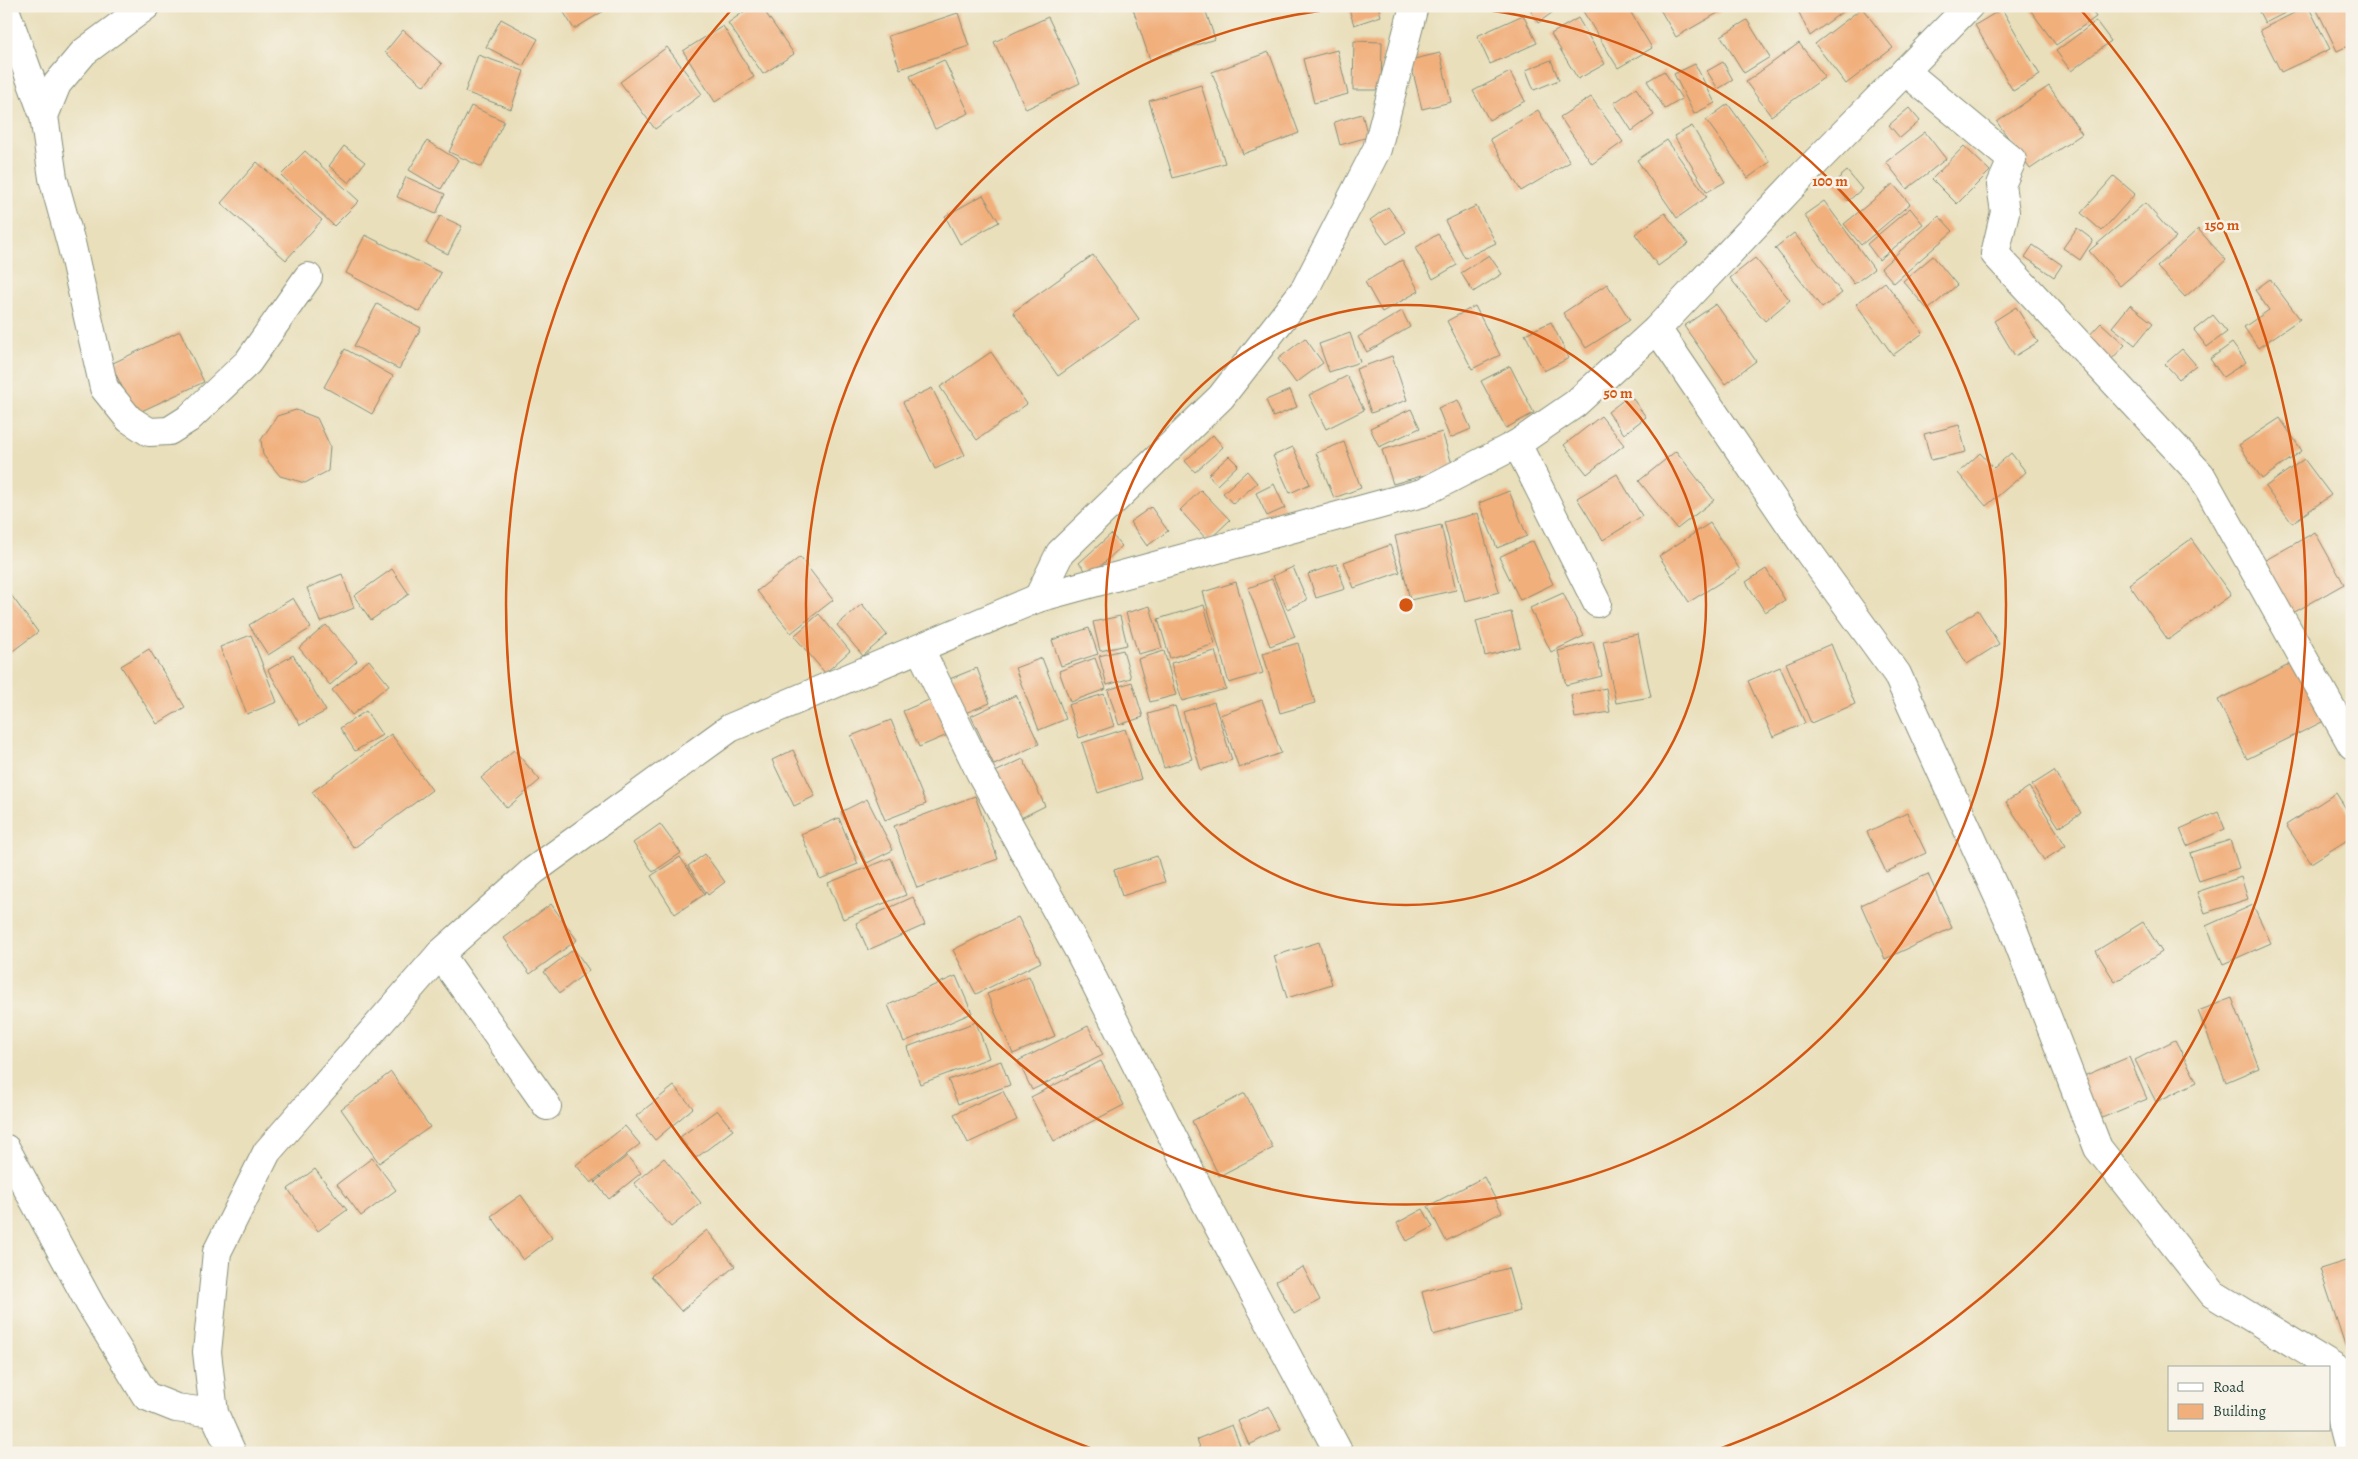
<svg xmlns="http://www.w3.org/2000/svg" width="2358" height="1459" font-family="Alegreya,serif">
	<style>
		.building { fill: #f1af7c }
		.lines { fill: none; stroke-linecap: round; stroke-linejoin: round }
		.minor-casing { stroke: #848e78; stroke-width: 30 }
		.tertiary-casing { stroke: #848e78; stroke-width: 30 }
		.minor { stroke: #fff; stroke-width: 28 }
		.tertiary { stroke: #fff; stroke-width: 28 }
		.ring { fill: none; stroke: #d45610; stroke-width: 2.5 }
		.centre { fill: #d45610; stroke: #f7f3e8; stroke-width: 2.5 }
		.ring-label { font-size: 15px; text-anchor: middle; font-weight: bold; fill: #d45610; stroke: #f7f3e8; stroke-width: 5; stroke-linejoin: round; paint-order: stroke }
	</style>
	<rect width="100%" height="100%" fill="#f7f3e8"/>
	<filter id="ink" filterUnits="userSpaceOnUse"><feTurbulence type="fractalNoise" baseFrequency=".02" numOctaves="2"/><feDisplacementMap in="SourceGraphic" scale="10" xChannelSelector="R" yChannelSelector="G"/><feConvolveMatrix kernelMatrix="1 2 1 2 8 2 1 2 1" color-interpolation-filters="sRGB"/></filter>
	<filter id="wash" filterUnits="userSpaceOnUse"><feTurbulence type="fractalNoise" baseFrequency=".0096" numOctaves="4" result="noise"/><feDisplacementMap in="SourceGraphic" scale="20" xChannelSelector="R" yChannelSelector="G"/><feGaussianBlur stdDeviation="1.12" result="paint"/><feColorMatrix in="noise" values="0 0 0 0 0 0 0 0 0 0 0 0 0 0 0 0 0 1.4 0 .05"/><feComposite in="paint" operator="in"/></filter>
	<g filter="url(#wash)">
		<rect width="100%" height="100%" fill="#e9dfbb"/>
		<g id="blocks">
			<path class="building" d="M560,6h46l1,3 -33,20z
				M752,6h9l33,48 -31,20 -35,-51z
				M1132,6h72l11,33 -65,21z
				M1348,6h30l3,10 -27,9z
				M1528,6h21l4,6 -15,11z
				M1585,6h42l25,42 -34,20 -37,-60z
				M1658,6h72l-54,31z
				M1796,6h54l-40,30z
				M2029,6h59l8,11 -40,28 -28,-38z
				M2256,6h28l3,6 -22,11z
				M2308,6l22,43 -49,23 -21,-42z
				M2326,6h21l5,10v28l-15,7 -20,-41z
				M1862,8l31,40 -47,36 -31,-40z
				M2002,9l38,66 -27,16 -38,-66z
				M958,13l11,33 -69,23 -12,-33z
				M1523,15l14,28 -47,21 -13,-28z
				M1048,17l32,66 -54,26 -32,-67z
				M1578,18l27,46 -27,15 -27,-45z
				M501,19l37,20 -15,27 -37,-19z
				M1747,20l23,37 -26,16 -23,-37z
				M2096,21l15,20 -40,30 -15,-20z
				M723,26l31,51 -39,25 -32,-51z
				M403,30l39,34 -18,22 -39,-34z
				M1354,41l28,1 -1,48h-28z
				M1799,43l26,34 -54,39 -25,-34z
				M667,47l35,47 -47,35 -35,-47z
				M1337,50l11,44 -34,9 -11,-44z
				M1269,52l30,81 -56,21 -31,-82z
				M1440,53l11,49 -29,7 -12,-49z
				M478,55l46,16 -13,38 -46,-17z
				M944,60l25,53 -34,16 -25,-53z
				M1551,60l8,20 -25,10 -8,-20z
				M1723,62l10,18 -15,9 -11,-18z
				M1695,64l20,39 -21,11 -20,-40z
				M1664,71l18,28 -17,10 -18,-28z
				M1510,72l15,29 -36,19 -16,-29z
				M1201,85l24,78 -52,15 -24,-77z
				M2049,86l33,48 -52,35 -33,-47z
				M1636,88l18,27 -22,16 -18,-28z
				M1591,97l32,45 -31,22 -32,-47z
				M1728,104l42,58 -22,16 -42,-58z
				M471,106l33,15 -22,46 -33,-15z
				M1909,108l11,13 -20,17 -11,-13z
				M1538,110l32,52 -49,29 -31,-52z
				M1362,114l6,23 -28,8 -6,-23z
				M1692,126l33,56 -18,10 -33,-56z
				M1925,132l21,27 -39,30 -21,-27z
				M1667,140l40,57 -30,21 -40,-58z
				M427,141l31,19 -17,29 -32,-19z
				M344,146l21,16 -16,21 -20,-17z
				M1964,146l26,25 -33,33 -25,-25z
				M305,151l54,50 -25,25 -53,-51z
				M257,162l65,58 -36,40 -65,-57z
				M1847,171l15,18 -14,12 -15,-18z
				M2114,176l21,18 -33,37 -21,-18z
				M406,177l39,17 -9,20 -39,-17z
				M1893,184l17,20 -49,41 -17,-21z
				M983,195l16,27 -39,22 -15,-28z
				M1824,201l50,68 -20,15 -50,-69z
				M2145,203l31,35 -56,48 -31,-35z
				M1476,206l20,37 -31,15 -20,-37z
				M1388,207l18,25 -19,12 -17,-24z
				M1910,208l13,16 -44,36 -12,-16z
				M1665,213l23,31 -30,22 -23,-32z
				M440,216l22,10 -14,28 -22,-11z
				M1939,216l14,15 -59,52 -13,-15z
				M2077,228l16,12 -13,20 -17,-12z
				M2198,229l28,31 -41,37 -28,-30z
				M1794,233l48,60 -20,15 -47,-60z
				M1438,234l19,31 -24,14 -18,-31z
				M365,235l76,38 -21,39 -74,-39z
				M2033,245l29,20 -8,12 -29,-20z
				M1093,255l46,64 -81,57 -45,-64z
				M1489,255l13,19 -29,18 -12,-19z
				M1933,256l24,29 -29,25 -25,-29z
				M1755,258l35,42 -25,21 -35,-43z
				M1402,260l17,31 -37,21 -17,-30z
				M2270,279l30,40 -42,29 -14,-21 25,-17 -14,-20z
				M1885,282l38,51 -30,22 -37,-51z
				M1607,284l23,36 -44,28 -23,-35z
				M377,304l44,24 -22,41 -45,-23z
				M1716,304l40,57 -31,23 -41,-58z
				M2130,305l23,18 -18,22 -23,-18z
				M1475,306l25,49 -28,14 -25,-48z
				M2016,307l22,35 -23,14 -21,-35z
				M1402,311l8,16 -43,25 -9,-15z
				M2213,315l14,17 -20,15 -13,-17z
				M1551,322l18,36 -25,13 -19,-37z
				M2101,323l24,22 -17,18 -24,-22z
				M180,331l24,51 -69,32 -24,-50z
				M1350,333l10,29 -31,10 -10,-28z
				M1305,338l18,25 -27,20 -18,-24z
				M2232,343l14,19 -23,15 -13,-18z
				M345,349l48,27 -21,38 -48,-27z
				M2182,349l14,16 -17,14 -14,-15z
				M991,352l36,52 -50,36 -37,-53z
				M1392,356l15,44 -36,13 -15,-44z
				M1510,366l24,47 -28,15 -25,-47z
				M1347,376l17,34 -38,19 -17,-34z
				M932,388l33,67 -30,14 -32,-67z
				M1290,390l7,17 -24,10 -7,-17z
				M1630,395l16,22 -22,17 -16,-22z
				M1458,400l13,29 -21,9 -12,-30z
				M1411,409l9,19 -41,19 -9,-19z
				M296,410l21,8 13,28 -2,25 -23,12 -25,-7 -17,-21 -2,-15 16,-24z
				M1601,416l23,29 -37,29 -23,-29z
				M2280,418l22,33 -40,28 -23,-34z
				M1959,425l7,27 -35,8 -7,-26z
				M1442,432l11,35 -60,17 -11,-34z
				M1213,435l10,12 -28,25 -10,-11z
				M1344,442l17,46 -27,10 -18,-45z
				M1293,447l17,37 -20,9 -17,-37z
				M1676,451l38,49 -37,29 -38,-48z
				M1980,453l14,15 17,-15 15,19 -40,34 -28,-33z
				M1229,456l9,9 -21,20 -9,-10z
				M2304,459l27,36 -39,28 -27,-36z
				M1247,471l10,12 -24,21 -10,-11z
				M1617,474l25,42 -39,24 -26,-42z
				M1274,484l11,24 -18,8 -11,-23z
				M1201,490l29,30 -22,21 -28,-31z
				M1509,491l18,45 -30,12 -18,-45z
				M1151,507l17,24 -21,15 -17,-24z
				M1478,513l21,79 -34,9 -21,-79z
				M1710,523l30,47 -51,32 -30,-46z
				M1441,525l15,65 -46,10 -15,-64z
				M2315,532l29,52 -58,33 -29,-52z
				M1111,534l11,12 -32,30 -11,-13z
				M2191,539l40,56 -63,45 -39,-56z
				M1533,541l20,43 -33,16 -21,-43z
				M1390,545l10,27 -46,16 -10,-26z
				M800,557l33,43 -42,33 -34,-42z
				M1337,564l8,25 -29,9 -8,-24z
				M1293,567l14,33 -20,9 -14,-33z
				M392,569l17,25 -38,26 -17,-24z
				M1766,569l19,31 -20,12 -19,-30z
				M342,574l12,34 -34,14 -13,-34z
				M1272,579l23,58 -25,9 -22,-58z
				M1236,582l27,91 -34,10 -26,-91z
				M6,588l32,44 -32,24z
				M1563,593l21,43 -33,16 -21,-44z
				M293,598l18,30 -43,27 -19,-30z
				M862,604l25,31 -24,21 -26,-31z
				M1204,605l11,39 -45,14 -12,-39z
				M1150,606l12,42 -24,6 -12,-41z
				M1978,610l21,34 -32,20 -21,-34z
				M1511,612l9,35 -35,9 -9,-35z
				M819,614l31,37 -25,22 -31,-37z
				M1120,616l7,29 -27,6 -7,-29z
				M326,625l31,36 -27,24 -31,-37z
				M1089,628l9,26 -37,12 -9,-26z
				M1638,634l13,63 -35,6 -13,-62z
				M251,635l26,67 -30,12 -27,-67z
				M1593,642l9,34 -36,9 -8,-34z
				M1298,643l17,60 -35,10 -17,-60z
				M1831,644l24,60 -44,19 -25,-60z
				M149,649l36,58 -28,17 -36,-58z
				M1123,650l8,28 -24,7 -8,-29z
				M1164,651l12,44 -26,7 -12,-43z
				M1215,651l11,38 -44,12 -11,-38z
				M293,655l33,56 -26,14 -32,-55z
				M1042,658l24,61 -27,11 -24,-62z
				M1095,658l11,31 -36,13 -11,-31z
				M369,660l20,25 -37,30 -20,-25z
				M2295,662l29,59 -77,38 -29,-59z
				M1780,667l25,56 -32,14 -25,-56z
				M977,668l13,35 -30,12 -13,-35z
				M1132,682l11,35 -24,8 -11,-35z
				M1606,688l4,24 -35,6 -4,-23z
				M1104,694l10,32 -35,12 -11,-33z
				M1016,695l23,49 -45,21 -23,-49z
				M936,697l16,36 -33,14 -16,-36z
				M1262,700l19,53 -42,15 -19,-53z
				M1214,702l18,58 -31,10 -18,-58z
				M1175,706l17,53 -28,9 -16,-54z
				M366,711l16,24 -27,16 -15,-23z
				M891,720l35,84 -41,16 -34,-84z
				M1125,729l16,50 -43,14 -16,-50z
				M391,734l41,56 -78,58 -42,-56z
				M514,750l26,30 -33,28 -26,-30z
				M793,750l22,46 -21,10 -22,-46z
				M1023,759l22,47 -30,15 -22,-48z
				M2054,771l27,42 -22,14 -27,-42z
				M2029,787l37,59 -22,14 -38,-58z
				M2336,793l16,25v19l-41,26 -25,-38z
				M975,796l23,63 -81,29 -23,-62z
				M867,799l26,51 -26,13 -26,-51z
				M2218,812l7,17 -38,17 -7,-17z
				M1907,813l19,40 -40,19 -19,-40z
				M839,818l19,46 -38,15 -19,-45z
				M660,824l21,29 -28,19 -20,-29z
				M2230,840l9,28 -40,13 -9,-28z
				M705,854l20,28 -17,13 -20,-29z
				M1157,856l8,26 -43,14 -8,-26z
				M680,857l25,37 -30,20 -24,-38z
				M891,858l15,37 -63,24 -15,-36z
				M1928,874l24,54 -67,31 -24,-54z
				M2241,877l7,22 -43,14 -8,-21z
				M913,897l12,28 -57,25 -12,-27z
				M551,904l26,36 -47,34 -26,-36z
				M2253,905l18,38 -48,21 -17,-38z
				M1018,917l23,45 -65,32 -23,-44z
				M2143,922l19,30 -47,30 -19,-31z
				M1319,942l13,42 -45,14 -13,-42z
				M574,949l15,21 -29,23 -16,-21z
				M956,976l16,37 -68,29 -16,-37z
				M1029,976l26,60 -42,18 -26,-60z
				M2232,998l27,70 -33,14 -28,-71z
				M976,1022l13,36 -69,26 -13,-37z
				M1088,1026l15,29 -71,35 -14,-29z
				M2175,1040l22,42 -41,20 -21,-42z
				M2129,1057l18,42 -50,21 -18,-42z
				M1001,1061l9,24 -52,19 -10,-24z
				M1101,1061l23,44 -70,36 -23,-44z
				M391,1072l39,55 -51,36 -38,-54z
				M674,1086l19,22 -38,32 -19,-24z
				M1003,1091l14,29 -49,23 -14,-29z
				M1245,1093l28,55 -54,28 -27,-55z
				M717,1110l16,20 -37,28 -16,-21z
				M625,1126l15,18 -49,39 -15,-18z
				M627,1156l14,17 -32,26 -14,-17z
				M372,1158l24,32 -35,26 -24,-32z
				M664,1158l37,45 -30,24 -37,-44z
				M315,1169l32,41 -29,21 -30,-42z
				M1484,1177l18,35 -56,29 -18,-35z
				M521,1195l31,43 -29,22 -32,-44z
				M1423,1209l10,18 -26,14 -10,-18z
				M707,1230l28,36 -54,45 -30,-35z
				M2352,1259v87l-6,2 -26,-79z
				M1303,1267l17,33 -26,14 -18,-33z
				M1508,1268l12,43 -87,24 -11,-43z
				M1269,1406l12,23 -32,16 -11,-24z
				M1232,1425l11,28h-41l-5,-14z"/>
		</g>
	</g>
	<g filter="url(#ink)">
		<use href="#blocks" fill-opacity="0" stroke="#848e78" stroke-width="1"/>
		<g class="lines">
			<defs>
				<path id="minor" d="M146,6l-62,46 -27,32 -13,32 9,62 19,69 32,141 25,31 20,13 20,-1 19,-12 60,-57 60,-85
					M6,12l38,104
					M1905,71l107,89 -11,25 4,27 -10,42 206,221 151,270
					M1657,329l151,222 89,123 116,255 85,219 115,146 133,81
					M1517,444l80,159
					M1038,598l22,-45 161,-156 84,-108 72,-140 37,-143
					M920,649l60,123 100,181 127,252 132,248
					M440,954l107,152
					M6,1149l84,155 56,92 30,12 38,5
					M2349,1453c-5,-24 -23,-66 3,-82"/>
				<path id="tertiary" d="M232,1453l-18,-40 -7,-61 10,-100 50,-100 173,-198 93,-83 197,-143 308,-130 384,-105 95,-49 58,-40 82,-75 144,-152 168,-171"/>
			</defs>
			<use href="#minor" class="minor-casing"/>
			<use href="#tertiary" class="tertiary-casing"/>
			<use href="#minor" class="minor"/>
			<use href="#tertiary" class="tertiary"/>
		</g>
	</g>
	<g class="ring">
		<circle cx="1406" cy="605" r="300"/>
		<path d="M1448 6A600 600 0 1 1 1364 6"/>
		<path d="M1098 1451A900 900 0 0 1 732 9M2080 9A900 900 0 0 1 1714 1451"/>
	</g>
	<circle cx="1406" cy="605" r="8" class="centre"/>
	<g class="ring-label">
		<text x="1830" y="186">100 m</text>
		<text x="2222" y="230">150 m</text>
		<text x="1618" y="398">50 m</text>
	</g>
	<rect width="2358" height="1459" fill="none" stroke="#f7f3e8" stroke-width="25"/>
	<rect x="2168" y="1366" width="162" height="65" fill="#f7f3e8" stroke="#a1aaa0"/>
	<rect x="2178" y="1383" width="25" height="8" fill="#ffffff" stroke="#a1aaa0"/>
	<text x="2213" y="1392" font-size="15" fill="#1f3d34">Road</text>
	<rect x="2178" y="1404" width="25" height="15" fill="#f1af7c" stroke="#a1aaa0"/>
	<text x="2213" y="1416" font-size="15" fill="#1f3d34">Building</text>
</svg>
